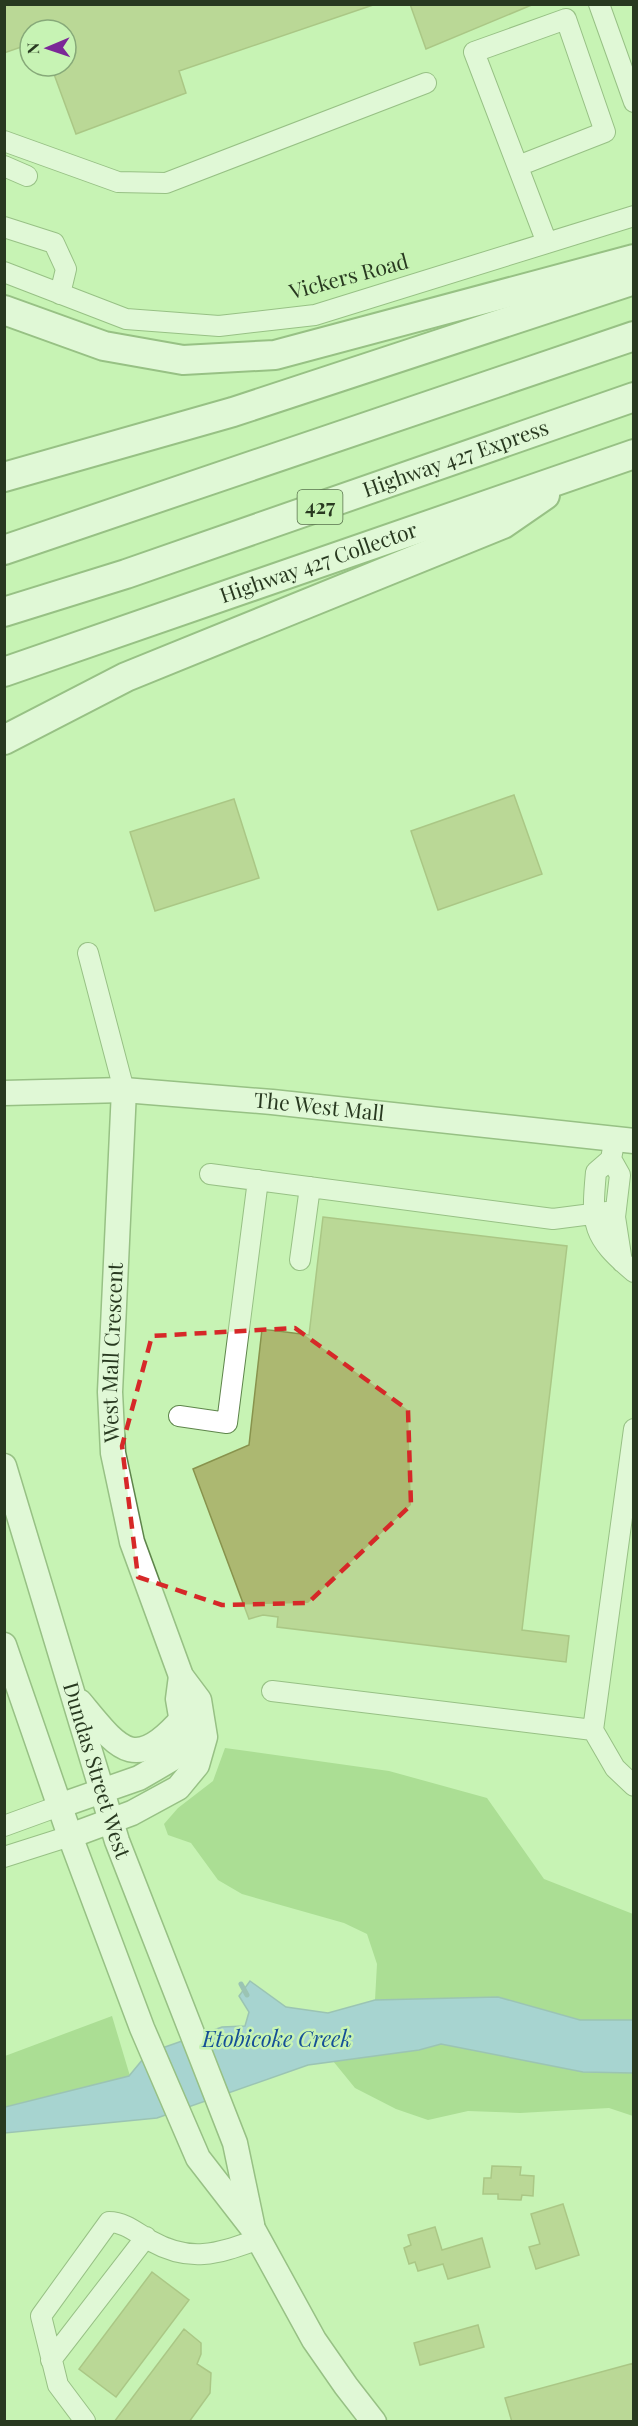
<svg xmlns="http://www.w3.org/2000/svg" width="638" height="2426" font-family="'Playfair Display',serif">
	<style>
		.forest { fill: #8ac56d }
		.water { fill: #80b0f1; stroke: #668cb2; stroke-width: 1.5 }
		.lines { fill: none; stroke-linecap: round; stroke-linejoin: round }
		.stream { stroke: #668cb2; stroke-width: 5 }
		.building { fill: #acb871; stroke: #88934d; stroke-width: 1.5 }
		.minor-casing { stroke: #5e854b; stroke-width: 22 }
		.major-casing { stroke: #5e854b; stroke-width: 27 }
		.highway-casing { stroke: #5e854b; stroke-width: 32 }
		.minor { stroke: #fff; stroke-width: 20 }
		.major { stroke: #fff; stroke-width: 24 }
		.highway { stroke: #fff; stroke-width: 28 }
		.marked { fill: none; stroke: #d62828; stroke-width: 4.5; stroke-dasharray: 12 8; stroke-linejoin: round }
		.labels { text-anchor: middle; stroke-width: 5; stroke-linejoin: round; paint-order: stroke }
		.shield { fill: #c7f3b4; stroke: #58714c; stroke-width: 1.5 }
		.shield-label { font-size: 20px; font-weight: bold; fill: #283920 }
		.street-label { font-size: 21px; fill: #283920; stroke: #c7f3b4 }
		.water-label { font-size: 22px; font-style: italic; fill: #154f97; stroke: #c7f3b4 }
	</style>
	<rect width="100%" height="100%" fill="#c7f3b4"/>
	<path class="forest" d="M225,1748l164,23 98,27 57,81 89,35v106h-53l-82,-23 -123,3 2,-36 -10,-30 -23,-11 -102,-29 -24,-14 -27,-37 -23,-8 -4,-11 14,-16 35,-27z
		M112,2016l18,60 -125,31v-51z
		M441,2044l142,28 50,1v43l-24,-8 -89,5 -52,-2 -40,9 -32,-11 -41,-21 -22,-27 86,-11z"/>
	<path class="water" d="M250,1981l36,26 42,6 47,-13 123,-3 82,23h53v53l-50,-1 -142,-28 -22,6 -111,15 -151,53 -152,15v-26l124,-31 19,-23 74,-26 23,-1 4,-14 -10,-16z"/>
	<g class="lines">
		<path class="stream" d="M241,1984l6,11"/>
	</g>
	<path class="building" d="M4,4h372l-197,67 7,22 -110,41 -25,-68h15v-36h-36v14l-26,9z
		M410,4h124l-108,45z
		M514,795l28,79 -104,36 -27,-79z
		M234,799l25,79 -104,33 -25,-79z
		M323,1217l244,29 -45,384 47,6 -3,26 -289,-35 1,-10 -15,-2 -14,4 -56,-150 56,-24 13,-116 47,6z
		M492,2166l29,1 -1,8 14,1 -1,20 -11,-1 -1,5 -23,-1v-5h-15l1,-16h7z
		M563,2204l16,51 -43,14 -7,-22 11,-3 -9,-30z
		M435,2227l7,23 40,-12 8,29 -42,12 -5,-15 -25,7 -3,-9 -6,2 -5,-16 7,-3 -3,-10z
		M152,2272l37,28 -73,97 -37,-28z
		M478,2325l6,22 -64,18 -6,-22z
		M184,2329l17,14v11l-4,10 14,9 -1,20 -21,29h-75z
		M634,2363v59h-122l-7,-24z"/>
	<g class="lines">
		<defs>
			<path id="minor" d="M599,4l35,98
				M4,141l114,41 48,1 260,-100
				M4,166l23,10
				M518,166l87,-34 -39,-113 -92,33 73,191
				M4,227l50,16 12,26 -6,25
				M4,272l122,47 93,7 96,-11 319,-99
				M88,953l36,137
				M613,1148l-2,11 9,16 -5,42 7,45
				M611,1159l-15,13c-5,53 -4,65 38,100
				M210,1174l343,45 62,-8
				M300,1260l10,-73
				M179,1416l48,7 31,-243
				M634,1429l-41,301 22,38 19,18
				M272,1691l321,39
				M4,1826l55,-20
				M4,1857l66,-21
				M51,2360l95,-123
				M85,2421l-27,-36 -17,-69 68,-94c16,0 29,12 42,19 41,23 68,12 108,-2"/>
			<g id="major">
				<path id="s1" d="M4,1093l120,-3 148,12 362,39"/>
				<path id="s2" d="M4,1466l113,375 118,302 17,81"/>
				<path d="M4,1645l66,191 72,192 56,130 55,71 61,111 32,46 28,36"/>
				<path d="M80,1702c39,47 54,72 103,16"/>
				<path d="M59,1806l80,-28 36,-21 9,-23 -6,-35 3,-23"/>
				<path id="s3" d="M70,1836l62,-23 46,-25 19,-23 8,-28 -6,-37 -18,-24 -49,-134 -19,-89 -3,-61 14,-302"/>
			</g>
			<g id="highway">
				<path d="M4,310l100,36 79,14 92,-5 359,-96"/>
				<path d="M4,477l229,-65 401,-132"/>
				<path d="M4,550l630,-214"/>
				<path id="s4" d="M4,612l122,-38 508,-177"/>
				<path id="s5" d="M4,672l630,-218"/>
				<path d="M4,740l122,-63 377,-153 42,-29"/>
			</g>
		</defs>
		<use href="#minor" class="minor-casing"/>
		<use href="#major" class="major-casing"/>
		<use href="#highway" class="highway-casing"/>
		<use href="#minor" class="minor"/>
		<use href="#major" class="major"/>
		<use href="#highway" class="highway"/>
	</g>
	<path d="M0 0H638V2426H0ZM295,1328l113,82 3,95 -103,98 -86,2 -84,-28 -16,-131 30,-110z" fill="#c7f3b4" fill-opacity=".55" fill-rule="evenodd"/>
	<path class="marked" d="M295,1328l113,82 3,95 -103,98 -86,2 -84,-28 -16,-131 30,-110z"/>
	<g class="labels">
		<rect class="shield" x="297.5" y="490" width="45" height="34" rx="4.5"/>
		<g class="shield-label">
			<text x="320" y="514">427</text>
		</g>
		<g class="street-label">
			<text transform="translate(349 277) rotate(-15)" y="7">Vickers Road</text>
			<text dy="7" stroke="none"><textPath href="#s4" startOffset="477">Highway 427 Express</textPath></text>
			<text dy="7" stroke="none"><textPath href="#s5" startOffset="333">Highway 427 Collector</textPath></text>
			<text dy="7" stroke="none"><textPath href="#s1" startOffset="316">The West Mall</textPath></text>
			<text dy="7" stroke="none"><textPath href="#s3" startOffset="579">West Mall Crescent</textPath></text>
			<text dy="7" stroke="none"><textPath href="#s2" startOffset="318">Dundas Street West</textPath></text>
		</g>
		<g class="water-label">
			<text x="277" y="2047">Etobicoke Creek</text>
		</g>
	</g>
	<rect width="638" height="2426" fill="none" stroke="#283920" stroke-width="12"/>
	<g transform="translate(48 48) rotate(268)"><circle r="28" fill="#c7f3b4" stroke="#87a979" stroke-width="1.5"/>
	<path d="M0-4.5L10 22L0 15L-10 22Z" fill="#7b2797"/>
	<text y="-9" font-size="16" font-weight="bold" text-anchor="middle" fill="#283920">N</text>
	</g>
</svg>
